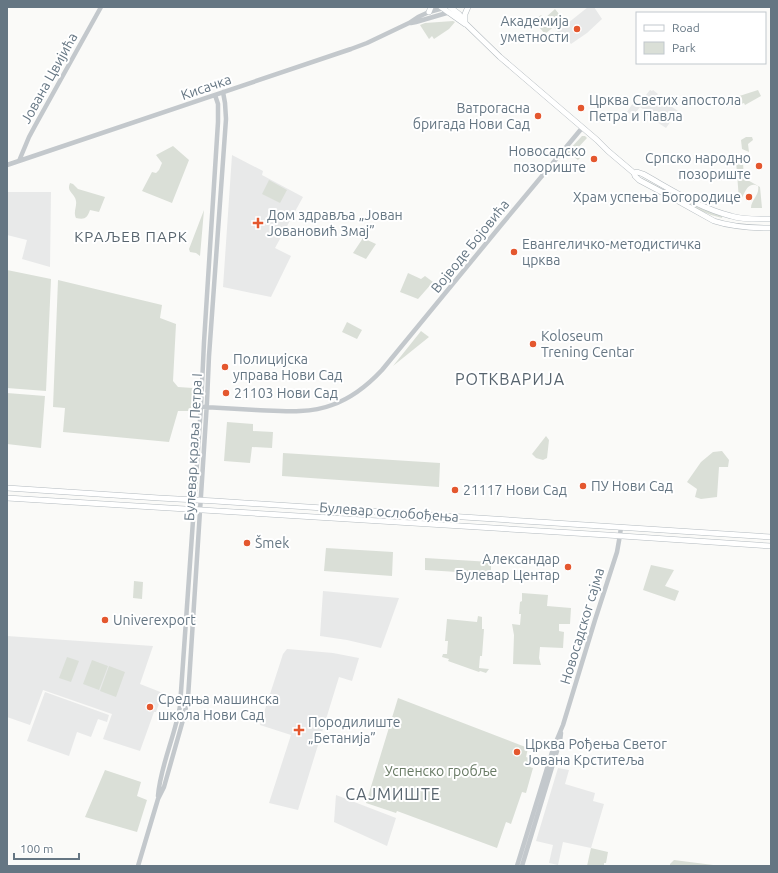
<svg xmlns="http://www.w3.org/2000/svg" width="778" height="873" font-family="Ubuntu,sans-serif">
	<style>
		.built { fill: #e8e9e9 }
		.green { fill: #dadfd7 }
		.lines { fill: none; stroke-linecap: round; stroke-linejoin: round }
		.secondary-casing { stroke: #b3babf; stroke-width: 6 }
		.tertiary { stroke: #c3c8cc; stroke-width: 4.5 }
		.secondary { stroke: #fff; stroke-width: 5 }
		.poi-dot { fill: #e4572e; stroke: #fff; stroke-width: 1.5 }
		.labels { text-anchor: middle; stroke-width: 4; stroke-linejoin: round; paint-order: stroke }
		.poi-label { font-size: 14px; fill: #657683; stroke: #fff; text-anchor: start }
		.street-label { font-size: 14px; fill: #657683; stroke: #fff }
		.park-label { font-size: 14px; fill: #687a64; stroke: #fff }
		.neighbourhood-label { font-size: 15px; letter-spacing: 1px; fill: #57646e; stroke: #fff }
		.quarter-label { font-size: 16px; letter-spacing: 1px; fill: #57646e; stroke: #fff }
	</style>
	<rect width="100%" height="100%" fill="#fafaf8"/>
	<path class="built" d="M588,7h6l8,12 -15,14 -16,11 -9,-11 -2,2 -6,-8 9,-8 5,4z
		M650,90l2,1 1,-1 5,4 -1,1 2,3 19,13 -12,17 -21,-14 2,-2 -7,-5 -7,9 -6,-4 6,-9 5,2z
		M232,155l31,16 -1,4 41,22 -28,51 16,8 -20,41 -48,-10z
		M7,192h44l-1,75 -28,-8 5,-19 -20,-5z
		M323,591l76,7 -18,50 -34,-8 -27,-4z
		M7,636l146,10 -13,38 23,9 -7,19h-2l-14,39 -37,-12 9,-25 -69,-24 -13,35 -23,-8z
		M287,649l46,4 26,5 -7,23 -13,-4 -41,133 -29,-7 22,-68 -31,-10 23,-71z
		M45,692l64,23 -2,7 -9,-3 -7,18 -14,-5 -8,24 -42,-15z
		M558,768l11,2 -4,14 30,9 -2,8 11,3 -13,44 -28,-6 -5,23 -9,-2 4,-18 -17,-4z
		M336,795l60,23 -9,28 -53,-24z"/>
	<path class="green" d="M555,9l8,10 -18,15 -11,-13 7,-6 3,4z
		M453,21l2,1 -6,7 -15,10 -2,-3 -3,3 -9,-14 5,-2z
		M758,90l3,6 -16,9 -1,-2 -11,4 -3,-8z
		M582,136h3l2,2 -13,14 6,6 -2,2 -11,-8z
		M746,137h6l1,3 -5,4 1,8 -7,-3 -1,-9z
		M173,146l16,14 -17,43 -30,-12 10,-19 4,1 3,-3 3,-7 -6,-8z
		M736,160h1l6,3 1,15 16,9 2,21h-11c0,-8 9,-13 7,-22 -10,-5 -13,6 -17,14h-2z
		M642,178l53,28 27,10v2c-29,-7 -54,-24 -80,-39z
		M269,180l18,10 -7,13 -18,-9z
		M70,183l3,1 5,5 27,8 -6,15 -9,-2c-3,8 -5,10 -14,8 -3,-6 1,-11 0,-17 -1,-8 -10,-9 -6,-18z
		M204,210l-4,46 -4,-3 -6,-1 -1,-3z
		M363,238l13,6 -10,15 -13,-6z
		M7,270l44,9 -5,112 -39,-3z
		M408,273l13,6 4,-3 8,6 -15,17 -18,-7z
		M58,280l104,25 -2,13 16,6 -3,57 5,6 15,1 -2,23h-13l-9,31 -106,-10 2,-24 -12,-1z
		M347,322l15,8 -5,9 -15,-7z
		M421,331l8,6 -36,29z
		M7,393l38,3 -4,52 -34,-4z
		M227,422l26,2v7l20,1 -1,16 -20,-1 -2,16 -26,-2z
		M546,436l3,4 -2,18 -4,2 -7,-2 -4,-4z
		M722,451l7,9 -1,7h-9l-2,30 -16,2 -6,-2 2,-8 -10,-7 14,-20 12,-10z
		M283,453l157,10 -1,24 -157,-11z
		M326,548l67,4 -1,24 -68,-5z
		M425,558l66,4v12l-66,-4z
		M651,565l23,5 -9,16 14,5 -4,10 -32,-11z
		M134,581l9,1 -1,17 -9,-1z
		M522,593l26,2 -1,11 24,2 -1,16h-11v7l5,1 -1,16 -23,-1 -1,11 2,7 -28,-1 1,-29 -2,-11 8,1 1,-11h-2l1,-12 2,-1z
		M478,616l4,1v12h2l-2,27h-2l-1,12 10,1 -3,4 -6,-2 -1,1 -31,-11 1,-2 -7,-2 1,-3h4l1,-13h-3l2,-22 30,3z
		M67,657l12,4 -8,21 -12,-4z
		M92,660l16,6 -9,24 -16,-6z
		M109,666l16,6 -9,25 -16,-6z
		M398,698l130,50 -2,9 16,5 -1,3 -9,-3 -2,5 3,1 -7,25 -4,-1 -11,32 -5,-2 -9,26 -100,-37 -1,2 -30,-10z
		M105,770l36,12 -4,14 10,4 -10,32 -52,-15z
		M591,848l17,4 -2,11h-2v3h-17z
		M674,860l47,6h-51v-2z"/>
	<g class="lines">
		<defs>
			<path id="secondary" d="M441,7l24,17
				M450,7l9,7 7,10 34,33 97,83 11,11 26,22 1,3 4,4 32,17 43,24c18,6 37,7 57,7
				M429,12l2,-5
				M465,21v-7l3,-7
				M634,173l3,-1 6,2c29,16 56,34 88,42 13,4 27,3 40,3
				M7,488l152,10 56,3 556,36
				M7,498l600,37 164,11"/>
		</defs>
		<use href="#secondary" class="secondary-casing"/>
		<path class="tertiary" d="M411,23l5,-1 34,-10
			M19,161l10,-24 7,-13 65,-117
			M7,165l344,-116 16,-6 42,-20 9,-6 11,-5 18,-5
			M204,407c18,1 35,2 52,3 25,1 53,4 76,-5 20,-7 36,-20 50,-35l120,-146 80,-96
			M158,796c2,-29 17,-60 22,-90l21,-300 3,-64 14,-220v-18l-3,-9
			M138,866l20,-67 6,-12 19,-67 5,-22 19,-296 2,-46 17,-237 -1,-16 -2,-11
			M517,866l36,-117 10,-24 32,-105 22,-68 3,-17 1,-8
			M522,866l38,-125 1,-8"/>
		<use href="#secondary" class="secondary"/>
	</g>
	<g class="poi-dot">
		<circle cx="577" cy="29" r="4"/>
		<circle cx="581" cy="108" r="4"/>
		<circle cx="538" cy="116" r="4"/>
		<circle cx="594" cy="159" r="4"/>
		<circle cx="759" cy="166" r="4"/>
		<circle cx="749" cy="197" r="4"/>
		<path d="M256 217h4v4h4v4h-4v4h-4v-4h-4v-4h4z"/>
		<circle cx="514" cy="252" r="4"/>
		<circle cx="533" cy="344" r="4"/>
		<circle cx="225" cy="367" r="4"/>
		<circle cx="226" cy="393" r="4"/>
		<circle cx="583" cy="486" r="4"/>
		<circle cx="455" cy="490" r="4"/>
		<circle cx="247" cy="543" r="4"/>
		<circle cx="568" cy="567" r="4"/>
		<circle cx="105" cy="620" r="4"/>
		<circle cx="150" cy="707" r="4"/>
		<path d="M297 724h4v4h4v4h-4v4h-4v-4h-4v-4h4z"/>
		<circle cx="517" cy="752" r="4"/>
	</g>
	<g class="labels">
		<g class="poi-label">
			<text x="569" y="26" text-anchor="end">Академија<tspan x="569" dy="16">уметности</tspan></text>
			<text x="589" y="105">Црква Светих апостола<tspan x="589" dy="16">Петра и Павла</tspan></text>
			<text x="530" y="113" text-anchor="end">Ватрогасна<tspan x="530" dy="16">бригада Нови Сад</tspan></text>
			<text x="586" y="156" text-anchor="end">Новосадско<tspan x="586" dy="16">позориште</tspan></text>
			<text x="751" y="163" text-anchor="end">Српско народно<tspan x="751" dy="16">позориште</tspan></text>
			<text x="741" y="202" text-anchor="end">Храм успења Богородице</text>
			<text x="267" y="220">Дом здравља „Јован<tspan x="267" dy="16">Јовановић Змај”</tspan></text>
			<text x="522" y="249">Евангеличко-методистичка<tspan x="522" dy="16">црква</tspan></text>
			<text x="541" y="341">Koloseum<tspan x="541" dy="16">Trening Centar</tspan></text>
			<text x="233" y="364">Полицијска<tspan x="233" dy="16">управа Нови Сад</tspan></text>
			<text x="234" y="398">21103 Нови Сад</text>
			<text x="591" y="491">ПУ Нови Сад</text>
			<text x="463" y="495">21117 Нови Сад</text>
			<text x="255" y="548">Šmek</text>
			<text x="560" y="564" text-anchor="end">Александар<tspan x="560" dy="16">Булевар Центар</tspan></text>
			<text x="113" y="625">Univerexport</text>
			<text x="158" y="704">Средња машинска<tspan x="158" dy="16">школа Нови Сад</tspan></text>
			<text x="308" y="727">Породилиште<tspan x="308" dy="16">„Бетанија”</tspan></text>
			<text x="525" y="749">Црква Рођења Светог<tspan x="525" dy="16">Јована Крститеља</tspan></text>
		</g>
		<g class="street-label">
			<text transform="translate(49 78) rotate(-61)" y="5">Јована Цвијића</text>
			<text transform="translate(206 87) rotate(-19)" y="5">Кисачка</text>
			<text transform="translate(470 246) rotate(-51)" y="5">Војводе Бојовића</text>
			<text transform="translate(193 447) rotate(-87)" y="5">Булевар краља Петра I</text>
			<text transform="translate(389 512) rotate(4)" y="5">Булевар ослобођења</text>
			<text transform="translate(582 626) rotate(-73)" y="5">Новосадског сајма</text>
		</g>
		<g class="park-label">
			<text x="441" y="776">Успенско гробље</text>
		</g>
		<g class="neighbourhood-label">
			<text x="131" y="242">КРАЉЕВ ПАРК</text>
		</g>
		<g class="quarter-label">
			<text x="510" y="385">РОТКВАРИЈА</text>
			<text x="393" y="800">САЈМИШТЕ</text>
		</g>
	</g>
	<rect width="778" height="873" fill="none" stroke="#657683" stroke-width="16"/>
	<rect x="636" y="12" width="130" height="52" fill="#ffffff" stroke="#c1c8cd"/>
	<rect x="644" y="25" width="20" height="6" fill="#ffffff" stroke="#c1c8cd"/>
	<text x="672" y="32" font-size="12" fill="#657683">Road</text>
	<rect x="644" y="42" width="20" height="12" fill="#dadfd7" stroke="#c1c8cd"/>
	<text x="672" y="52" font-size="12" fill="#657683">Park</text>
	<path d="M14 853v6h65v-6" fill="none" stroke="#657683" stroke-width="2"/>
	<text x="20" y="853" font-size="12" fill="#657683" stroke="#ffffff" stroke-width="3" paint-order="stroke">100 m</text>
</svg>
